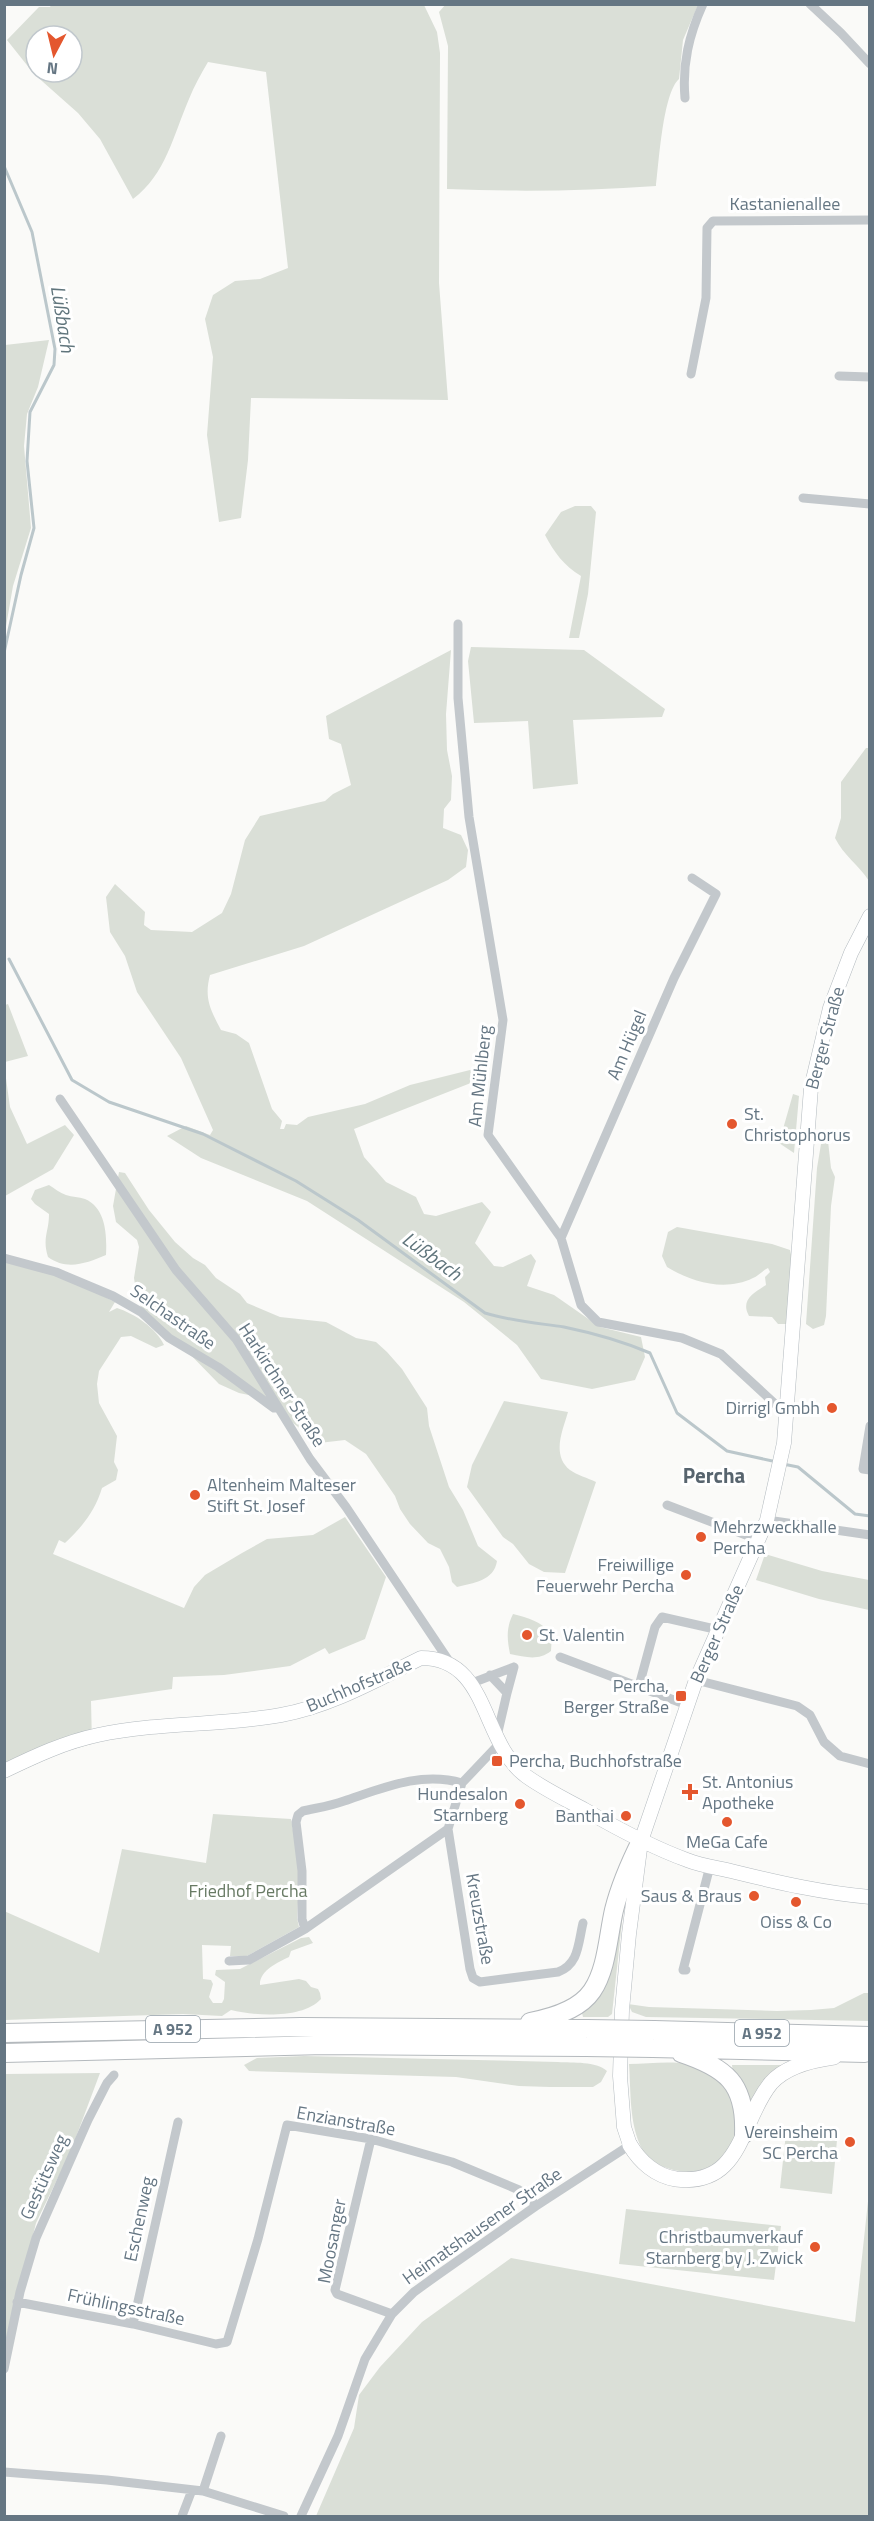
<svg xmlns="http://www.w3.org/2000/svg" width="874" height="2521" font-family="'Titillium Web',sans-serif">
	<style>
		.green { fill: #dadfd7; fill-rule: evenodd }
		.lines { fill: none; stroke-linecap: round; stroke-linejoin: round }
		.stream { stroke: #bbc7cb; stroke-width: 3 }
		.secondary-casing { stroke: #b3babf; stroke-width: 15 }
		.primary-casing { stroke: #b5babe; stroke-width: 16 }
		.motorway-casing { stroke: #b4b9bd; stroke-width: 20 }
		.minor { stroke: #c3c8cc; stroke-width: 9 }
		.secondary { stroke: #fff; stroke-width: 14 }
		.primary { stroke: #fff; stroke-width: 15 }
		.motorway { stroke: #fff; stroke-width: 18 }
		.motorway-bridge-casing { stroke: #b4b9bd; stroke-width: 20; stroke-linecap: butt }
		.motorway-bridge { stroke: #fff; stroke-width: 18 }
		.poi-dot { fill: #e4572e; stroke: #fff; stroke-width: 2 }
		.labels { text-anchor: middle; stroke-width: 6; stroke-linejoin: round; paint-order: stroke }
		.shield { fill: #fff; stroke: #939fa8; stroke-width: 1.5 }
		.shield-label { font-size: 16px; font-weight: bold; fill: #657683 }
		.street-label { font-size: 18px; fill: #657683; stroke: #fff }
		.poi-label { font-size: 18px; fill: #657683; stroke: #fff; text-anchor: end }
		.park-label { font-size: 18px; fill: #687a64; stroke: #fff }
		.water-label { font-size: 20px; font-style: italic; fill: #60757c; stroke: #fff }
		.quarter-label { font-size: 21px; font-weight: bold; fill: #57646e; stroke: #fff }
	</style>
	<rect width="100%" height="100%" fill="#fafaf8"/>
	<path class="green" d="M446,4l252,1 -15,35 -4,39c-16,14 -20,83 -23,107 -70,5 -139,6 -209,3l1,-143 -9,-34z
		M51,5h373l13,27 3,21 -1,230 9,117 -197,-2 -3,62 -7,58 -22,4 -12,-87 6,-78 -8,-38 8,-24 22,-14 25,-2 28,-11 -22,-196 -58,-10c-7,12 -14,24 -19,37 -16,37 -23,75 -56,100l-33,-60 -22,-26 -44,-39 -27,-34 32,-33h11zM36,36h36v36h-36z
		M49,340l-11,47 -11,27 -3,32 7,82 -18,58 -8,46v-287z
		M575,506h16l5,6 -8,82 -9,44h-10l12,-62c-17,-10 -27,-24 -36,-41l16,-23z
		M471,647l113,3 81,59 -3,8 -89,3 5,64 -45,5 -5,-68 -54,2 -6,-62z
		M451,650l-5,64 1,36 5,26 -1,24 -7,9 -1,19 18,7 7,15 -2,17 -18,13 -144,66 -94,29c-6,23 0,34 11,55l15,4 13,9 23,66 10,12 -2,8h4l2,-5 11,1 11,-8 57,-13 45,-19 64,-16 9,1 3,7 -132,52 10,28 22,25 30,15 8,17 12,2 46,-14 9,10 -16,31 19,23 9,1 28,-13 5,7 -9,25 27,9 46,32 41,10 4,20 -10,23 -43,9 -51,-10 -24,-34 -53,-43 -157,-101 -106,-43 -34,-22 19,-10 24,9 3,-5 -32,-72 -44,-66 -12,-36 -15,-24 -4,-35 9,-13 30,28 -1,13 7,5 41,2 30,-19 9,-19 14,-54 15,-24 65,-15 8,-7 18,-9 -10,-41 -12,-5 -3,-23z
		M866,748h4l-1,133c-11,-17 -25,-25 -34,-43l6,-20v-36z
		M8,1004l20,52 -23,6v-57z
		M4,1064l6,43 17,37 38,-19 9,10 -21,34 -48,27z
		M793,1094l6,2 -5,57 -15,-10z
		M823,1132h4l4,36 4,9 -4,29 -5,110 -2,9 -11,4 -7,-5 11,-156z
		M119,1172l6,1 24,37 26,32 18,16 12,7 11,13 24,16 7,9 33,14 46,5 30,16 20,4 11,10 15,17 25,39 2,18 20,61 14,23 15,36 19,15c-3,20 -24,22 -40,26l-5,-5 -3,-15 -9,-18 -12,-6 -18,-19 -10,-15 -5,-13 -29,-42 -21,-14 -26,3 -60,-46 -20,-4 -20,-9 -38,-39 -37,-31 -7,-16 -3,-20 5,-31 -2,-7 -21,-18 -3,-16z
		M49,1185c5,3 11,8 17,10 6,2 13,2 19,4 21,9 22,36 21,56 -19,8 -39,16 -58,2 -6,-19 1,-25 1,-43l-14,-10 -4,-5 4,-9z
		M677,1227l95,17 18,6 2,9 -5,65h-9l-6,-7 -23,-1c-9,-16 5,-23 17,-31l-1,-8 5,-5 -2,-4c-6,3 -10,8 -15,10 -28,14 -62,4 -86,-11l-5,-11 6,-24z
		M5,1262l51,10 59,30 -6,10 8,-4c18,6 39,20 47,37l-8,3 -25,-12 -10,1 -22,34 -2,13 2,19 18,33 -3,26 4,8 -2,10 -14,8c-7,23 -19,38 -37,55l-6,-3 -6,14 131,54 10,-21 11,-12 37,-22 25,-14 46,-4 32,-18 41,60 -21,62 -36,15 -4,-6 -35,18 -66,9 -51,2 -1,12 -81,12 1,43 -29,8 -58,26z
		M504,1401l64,11c-5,18 -17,43 2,58 7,5 18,8 26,12l-31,91 -21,-1 -15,-8 -16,-20 -10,-7 -36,-50 5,-22z
		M765,1554l57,17 47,9v30l-50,-11 -63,-19z
		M513,1614c16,4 27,7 39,20l-1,17c-13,10 -25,6 -41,3 -3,-15 -4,-26 3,-40z
		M213,1814l78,5 9,52 -3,47 2,9 -52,29h-17l1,-10 -29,-1 1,34 8,1 2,4 -4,13 4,6h9l2,-4 1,-17 -10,-7 1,-5 24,-1 61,-31 8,-1 4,6 -22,8 -2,6c-11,5 -30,14 -29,28l39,-6 7,2 5,6 7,2 2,4 1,6c-18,20 -66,17 -90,11l-9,6 -39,-2 -178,6 -1,-109 95,42 23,-104 84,14z
		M624,1903l-12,111 -4,3h-25l-1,-4 11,-12z
		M864,1993h5v28l-223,-4 -14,-5 -4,-8 21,3 128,4 34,-1 23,-2z
		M304,2056l254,6c15,1 38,-1 49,9l-6,11 -8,5h-43l-31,-1 -63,-9 -207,-6 -5,-6 13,-7z
		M629,2064c23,0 52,-5 74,4 65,27 32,124 -36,100 -11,-3 -19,-8 -25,-19 -13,-25 -11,-57 -13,-85z
		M732,2065h54l-38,50 -15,-41z
		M100,2073l-30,80 -34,70 -31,125v-274z
		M786,2133l51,7 -5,54 -52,-6z
		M869,2192v324h-553l38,-88 5,-33 21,-28 42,-45 89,-64 344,64z
		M626,2209l155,17 -7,54 -155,-16z"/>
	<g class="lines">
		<path class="stream" d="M4,166l28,66 23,117 -1,16 -24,47 -3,49 7,67 -13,47 -17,78
			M9,959l63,121 37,22 94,32 93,47 62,39 127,93c26,8 52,10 79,14 29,6 58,14 86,26l27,60 50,38 50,11
			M783,1464l15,3 57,47 15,2"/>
		<defs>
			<path id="secondary" d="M4,1771c31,-15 61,-29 94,-36 60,-13 123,-9 183,-20 50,-9 95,-35 140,-57 69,0 59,84 105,118 18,13 39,23 59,34 33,19 66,37 102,50 15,6 32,8 48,12 45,11 89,21 135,25
				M630,2145l-6,-18 -4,-51 2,-66 7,-76 12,-93 55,-161 71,-160 17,-77 27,-355 19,-80 21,-55 19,-37"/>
			<path id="primary" d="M630,2145c10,17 26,31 46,34 67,8 64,-59 95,-96 15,-17 41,-23 63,-26"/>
			<path id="motorway" d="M530,2022c21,-4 49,-12 62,-31 15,-22 16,-55 22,-81 6,-24 16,-47 27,-69
				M654,2030l216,6
				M4,2033l297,-6 286,2
				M653,2048l212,5
				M4,2053l321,-8 261,2
				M681,2053c45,15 65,30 63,81"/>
		</defs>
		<use href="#secondary" class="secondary-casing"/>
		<use href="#primary" class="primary-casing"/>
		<use href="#motorway" class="motorway-casing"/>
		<path class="minor" d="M810,4l31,29 29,31
			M685,98c-3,-34 4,-63 18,-94
			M691,374l15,-76 1,-70 6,-7 157,-1
			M839,376l31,1
			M803,498l67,6
			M458,624v74l11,119 34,203 -15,115 73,103 20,67 17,17 84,16 39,16 65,60
			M60,1099l116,171 60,69 74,120 36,48 105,157
			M561,1238l113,-260 42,-84 -24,-16
			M4,1258l52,14 57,24 28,16 28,26 49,29 56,41
			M870,1426l-7,43 7,1
			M667,1505l92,35
			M767,1520l103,15
			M560,1657l127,48
			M490,1675l17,18 -10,43
			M696,1680l101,26 13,9 14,27 16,14 30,8
			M472,1683l42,-16
			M639,1686l16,-59 7,-10 57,13
			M507,1693l7,-26
			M448,1829l22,140 3,9 7,4 78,-10c21,-8 20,-28 25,-49
			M305,1929l-3,-10v-48l-6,-49 2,-7 5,-4c13,-3 28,-5 41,-10 39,-13 77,-30 118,-18
			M229,1961l20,-1 56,-31 143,-100 14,-46 37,-39
			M686,1970h-3l27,-104
			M371,2139l-36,151 2,4 55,20
			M17,2302l116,22 83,20 11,-2 31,-103 29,-114 84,14 81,23 67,28 10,6 7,10
			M133,2324l45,-202
			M4,2369l16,-77 16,-54 52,-118 19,-37 7,-8
			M4,2472l103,8 96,11 81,25
			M203,2491l18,-55
			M182,2516l10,-26
			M301,2516l37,-80 27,-77 27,-45 22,-22 25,-18 97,-68 94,-61"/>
		<use href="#secondary" class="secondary"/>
		<use href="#primary" class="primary"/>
		<use href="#motorway" class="motorway"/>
		<defs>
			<path id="motorway-bridge" d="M587,2029l67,1
				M586,2047l67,1"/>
		</defs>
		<use href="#motorway-bridge" class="motorway-bridge-casing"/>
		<use href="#motorway-bridge" class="motorway-bridge"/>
	</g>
	<g class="poi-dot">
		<circle cx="732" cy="1124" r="6"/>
		<circle cx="832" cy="1408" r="6"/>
		<circle cx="195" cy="1495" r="6"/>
		<circle cx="701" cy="1537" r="6"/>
		<circle cx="686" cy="1575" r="6"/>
		<circle cx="527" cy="1635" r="6"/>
		<rect x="675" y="1690" width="12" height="12" rx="3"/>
		<rect x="491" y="1755" width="12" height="12" rx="3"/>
		<path d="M687 1783h6v6h6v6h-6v6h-6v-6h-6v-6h6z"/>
		<circle cx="520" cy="1804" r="6"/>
		<circle cx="626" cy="1816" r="6"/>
		<circle cx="727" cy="1822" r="6"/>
		<circle cx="754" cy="1896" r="6"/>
		<circle cx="796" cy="1902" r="6"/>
		<circle cx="850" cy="2142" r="6"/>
		<circle cx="815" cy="2247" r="6"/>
	</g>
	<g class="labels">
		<g class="shield">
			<rect x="146" y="2016" width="54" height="26" rx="4.5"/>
			<rect x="735" y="2020" width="54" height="26" rx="4.5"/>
		</g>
		<g class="shield-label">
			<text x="173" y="2035">A 952</text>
			<text x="762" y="2039">A 952</text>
		</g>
		<g class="street-label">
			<text x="785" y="210">Kastanienallee</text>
			<text transform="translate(825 1038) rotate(-75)" y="6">Berger Straße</text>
			<text transform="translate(627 1045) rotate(-67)" y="6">Am Hügel</text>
			<text transform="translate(480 1076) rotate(-84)" y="6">Am Mühlberg</text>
			<text transform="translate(173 1317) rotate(35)" y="6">Selchastraße</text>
			<text transform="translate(282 1385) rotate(57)" y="6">Harkirchner Straße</text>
			<text transform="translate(717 1634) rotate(-66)" y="6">Berger Straße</text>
			<text transform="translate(359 1685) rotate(-23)" y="6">Buchhofstraße</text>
			<text transform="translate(480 1919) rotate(80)" y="6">Kreuzstraße</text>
			<text transform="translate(346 2121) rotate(10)" y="6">Enzianstraße</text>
			<text transform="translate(44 2177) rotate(-66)" y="6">Gestütsweg</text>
			<text transform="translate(139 2219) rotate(-78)" y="6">Eschenweg</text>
			<text transform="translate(482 2226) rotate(-35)" y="6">Heimatshausener Straße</text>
			<text transform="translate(332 2241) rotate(-79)" y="6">Moosanger</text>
			<text transform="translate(126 2307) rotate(12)" y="6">Frühlingsstraße</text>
		</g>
		<g class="poi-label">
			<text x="744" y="1120" text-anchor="start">St.<tspan x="744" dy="21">Christophorus</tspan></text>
			<text x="820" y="1414">Dirrigl Gmbh</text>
			<text x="207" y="1491" text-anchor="start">Altenheim Malteser<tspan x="207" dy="21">Stift St. Josef</tspan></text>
			<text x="713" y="1533" text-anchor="start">Mehrzweckhalle<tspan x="713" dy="21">Percha</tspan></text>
			<text x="674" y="1571">Freiwillige<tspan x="674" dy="21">Feuerwehr Percha</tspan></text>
			<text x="539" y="1641" text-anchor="start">St. Valentin</text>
			<text x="669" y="1692">Percha,<tspan x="669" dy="21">Berger Straße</tspan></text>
			<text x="509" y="1767" text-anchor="start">Percha, Buchhofstraße</text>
			<text x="702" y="1788" text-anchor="start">St. Antonius<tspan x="702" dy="21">Apotheke</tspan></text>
			<text x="508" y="1800">Hundesalon<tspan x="508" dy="21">Starnberg</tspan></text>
			<text x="614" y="1822">Banthai</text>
			<text x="727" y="1848" text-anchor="middle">MeGa Cafe</text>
			<text x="742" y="1902">Saus &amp; Braus</text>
			<text x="796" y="1928" text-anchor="middle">Oiss &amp; Co</text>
			<text x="838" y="2138">Vereinsheim<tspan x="838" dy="21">SC Percha</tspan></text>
			<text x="803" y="2243">Christbaumverkauf<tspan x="803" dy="21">Starnberg by J. Zwick</tspan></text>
		</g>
		<g class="park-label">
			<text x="248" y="1897">Friedhof Percha</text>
		</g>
		<g class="water-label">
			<text transform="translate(63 319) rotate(81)" y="7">Lüßbach</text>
			<text transform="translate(432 1256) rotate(36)" y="7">Lüßbach</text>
		</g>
		<g class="quarter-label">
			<text x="714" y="1483">Percha</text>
		</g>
	</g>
	<rect width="874" height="2521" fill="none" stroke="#657683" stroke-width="12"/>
	<g transform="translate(54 54) rotate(187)"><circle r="28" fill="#ffffff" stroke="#c1c8cd" stroke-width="1.5"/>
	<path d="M0-4.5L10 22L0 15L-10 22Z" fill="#e4572e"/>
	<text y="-9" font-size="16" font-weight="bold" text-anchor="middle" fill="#657683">N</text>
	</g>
</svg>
